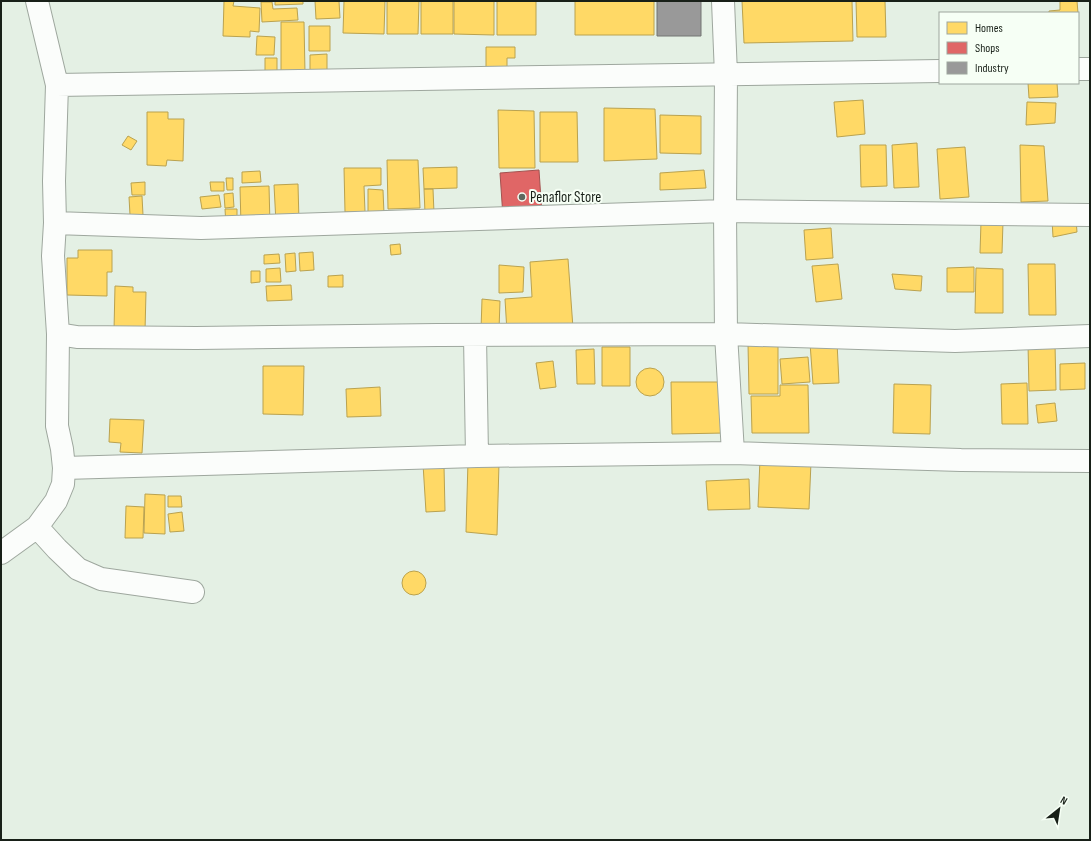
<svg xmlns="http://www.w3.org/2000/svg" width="1091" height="841" font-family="'Sofia Sans Condensed',sans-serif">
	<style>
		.homes { fill: #ffd966; stroke: #baa24f }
		.shops { fill: #e06666; stroke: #a4514f }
		.industry { fill: #999; stroke: #727572 }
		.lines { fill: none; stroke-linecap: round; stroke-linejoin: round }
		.minor-casing { stroke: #9ea79e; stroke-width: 24 }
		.minor { stroke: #fbfdfb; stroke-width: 22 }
		.poi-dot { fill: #5f695f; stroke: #f6fff5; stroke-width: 1.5 }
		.labels { text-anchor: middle; stroke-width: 4; stroke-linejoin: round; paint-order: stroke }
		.poi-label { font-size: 15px; fill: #182018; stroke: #f6fff5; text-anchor: start }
	</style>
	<rect width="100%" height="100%" fill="#e4f0e4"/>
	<path class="homes" d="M224,1h10l-1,5 27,2 -1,24 -9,-1v6l-27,-1z
		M275,1h28v3l-28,1z
		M315,1h24l1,17 -24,1z
		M344,1h41l-1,33 -41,-1z
		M387,1h32l-1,33h-31z
		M421,1h32v33h-32z
		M454,1h40v34l-40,-1z
		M497,1h39v34h-39z
		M575,1h79v34h-79z
		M742,1h110l1,40 -109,2z
		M856,1h29l1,36h-29z
		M1060,1h17l1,12h-29v-2l11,-1z
		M261,2h11l1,7 24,-1 1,12 -36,2z
		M281,22h23l1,51 -24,1z
		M309,26h21v25h-21z
		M257,36l18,1 -1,18h-18z
		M486,47h29v11h-8v12h-21z
		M327,54v19h-17v-18z
		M265,58h12v14h-12z
		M1028,83h29l1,14 -29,1z
		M863,100l2,34 -28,3 -3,-35z
		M1027,102l29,1 -1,20 -29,2z
		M604,108l51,1 2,50 -53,2z
		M498,110l36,1 1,57h-36z
		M147,112h21v7h16l-1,42 -16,-1 -1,6 -19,-1z
		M540,112h37l1,50h-38z
		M660,115l41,1v38l-41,-1z
		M128,136l9,5 -6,9 -9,-5z
		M917,143l2,44 -25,1 -2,-43z
		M860,145h26l1,41 -26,1z
		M1020,145l24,1 4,55 -27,1z
		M965,147l4,50 -29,2 -3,-50z
		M387,160h31l2,48 -32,1z
		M457,167v21l-33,1 -1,-21z
		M344,168h37v17l-17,1 1,26h-20z
		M704,170l2,18 -46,2v-17z
		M260,171l1,11 -19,1v-11z
		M226,178h7v12h-6z
		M145,182v13h-13l-1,-12z
		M210,182h14v9h-13z
		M298,184l1,38 -23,1 -2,-38z
		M269,186l1,39 -29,1 -1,-39z
		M368,189l15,1 1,24h-16z
		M424,189h9l1,24h-9z
		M233,193l1,14 -9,1 -1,-14z
		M219,195l2,12 -19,2 -2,-12z
		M142,196l1,19h-13l-1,-18z
		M225,209h12v16l-11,1z
		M1052,220h24l1,12 -24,5z
		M981,222h22l-1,31h-22z
		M831,228l2,30 -27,2 -2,-30z
		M400,244l1,10 -10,1 -1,-10z
		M78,250h34v22h-5v24l-40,-1v-37h11z
		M313,252l1,18 -14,1 -1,-18z
		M295,253l1,18 -10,1 -1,-18z
		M279,254l1,9 -16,1v-9z
		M568,259l5,69 -66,4 -2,-33 27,-2 -2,-35z
		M838,264l4,35 -26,3 -4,-36z
		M1028,264h27l1,51h-27z
		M499,265l25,2 -1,25 -24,1z
		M974,267v25h-27v-24z
		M280,268l1,14h-15v-13z
		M976,268l27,1v44h-28z
		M251,271h9v11l-9,1z
		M892,274l30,2 -1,15 -26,-2z
		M343,275v12h-15v-11z
		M291,285l1,15 -25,1 -1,-15z
		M115,286l18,1v5h13l-1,39 -31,-1z
		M482,299l18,2 -1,29h-18z
		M837,342l2,41 -26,1 -3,-41z
		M748,344h30v50h-29z
		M1028,344h27l1,46 -27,1z
		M602,347h28v39h-28z
		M594,349l1,35h-18l-1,-34z
		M808,357l2,25 -28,2 -2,-25z
		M553,361l3,26 -16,2 -4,-26z
		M1085,363v26l-25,1v-26z
		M263,366h41l-1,49 -40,-1z
		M636 382a14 14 0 1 1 28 0a14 14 0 1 1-28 0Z
		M671,382h53l1,51 -53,1z
		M1027,383l1,41h-26l-1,-40z
		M894,384l37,1 -1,49 -37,-1z
		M780,385h28l1,48h-57l-1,-37h29z
		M380,387l1,29 -34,1 -1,-28z
		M1055,403l2,18 -19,2 -2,-18z
		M110,419l34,1 -2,33 -22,-1 1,-9 -12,-1z
		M760,459l51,3 -2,47 -51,-2z
		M468,461l31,2 -2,72 -31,-3z
		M423,464l21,2 1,45 -19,1z
		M749,479l1,30 -42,1 -2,-29z
		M145,494l20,1v39l-21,-1z
		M168,496h13l1,11h-14z
		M126,506l18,1 -1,31h-18z
		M182,512l2,19 -14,1 -2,-18z
		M402 583a12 12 0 1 1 24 0a12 12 0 1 1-24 0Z"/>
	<path class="shops" d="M539,170l3,45 -39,2 -3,-44z"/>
	<path class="industry" d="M657,1h44v35h-44z"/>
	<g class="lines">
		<defs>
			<path id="minor" d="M723,1l3,74 -1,136 1,123 7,119
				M1078,69h12
				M57,85c294,-7 589,-8 883,-14
				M55,223l146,5 524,-17 365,4
				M58,334l19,3 119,1 241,-3 289,-1 229,7 135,-5
				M475,336l2,120
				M64,468l413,-12 256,-3 228,7 129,1
				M37,527l20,22 21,20 23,10 92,13
				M1,553l36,-26 19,-26 7,-17 1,-16 -2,-19 -5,-23 1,-92 -5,-78 2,-33 -1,-42 3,-96 -20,-84"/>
		</defs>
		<use href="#minor" class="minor-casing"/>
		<use href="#minor" class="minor"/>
	</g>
	<circle class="poi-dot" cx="522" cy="197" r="4"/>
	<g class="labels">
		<g class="poi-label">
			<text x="530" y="202">Penaflor Store</text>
		</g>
	</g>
	<rect width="1091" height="841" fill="none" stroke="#182018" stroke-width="4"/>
	<rect x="939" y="12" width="140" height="72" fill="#f6fff5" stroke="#9da69d"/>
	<rect x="947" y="22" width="20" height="12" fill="#ffd966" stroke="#9da69d"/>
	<text x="975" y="32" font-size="12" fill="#182018">Homes</text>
	<rect x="947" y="42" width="20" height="12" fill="#e06666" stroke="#9da69d"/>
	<text x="975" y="52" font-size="12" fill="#182018">Shops</text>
	<rect x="947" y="62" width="20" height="12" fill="#999999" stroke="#9da69d"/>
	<text x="975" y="72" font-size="12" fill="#182018">Industry</text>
	<g transform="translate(1059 809) rotate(30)" stroke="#f6fff5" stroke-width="3" paint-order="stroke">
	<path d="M0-3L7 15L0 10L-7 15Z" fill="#182018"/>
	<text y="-6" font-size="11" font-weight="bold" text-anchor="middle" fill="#182018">N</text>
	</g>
</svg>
